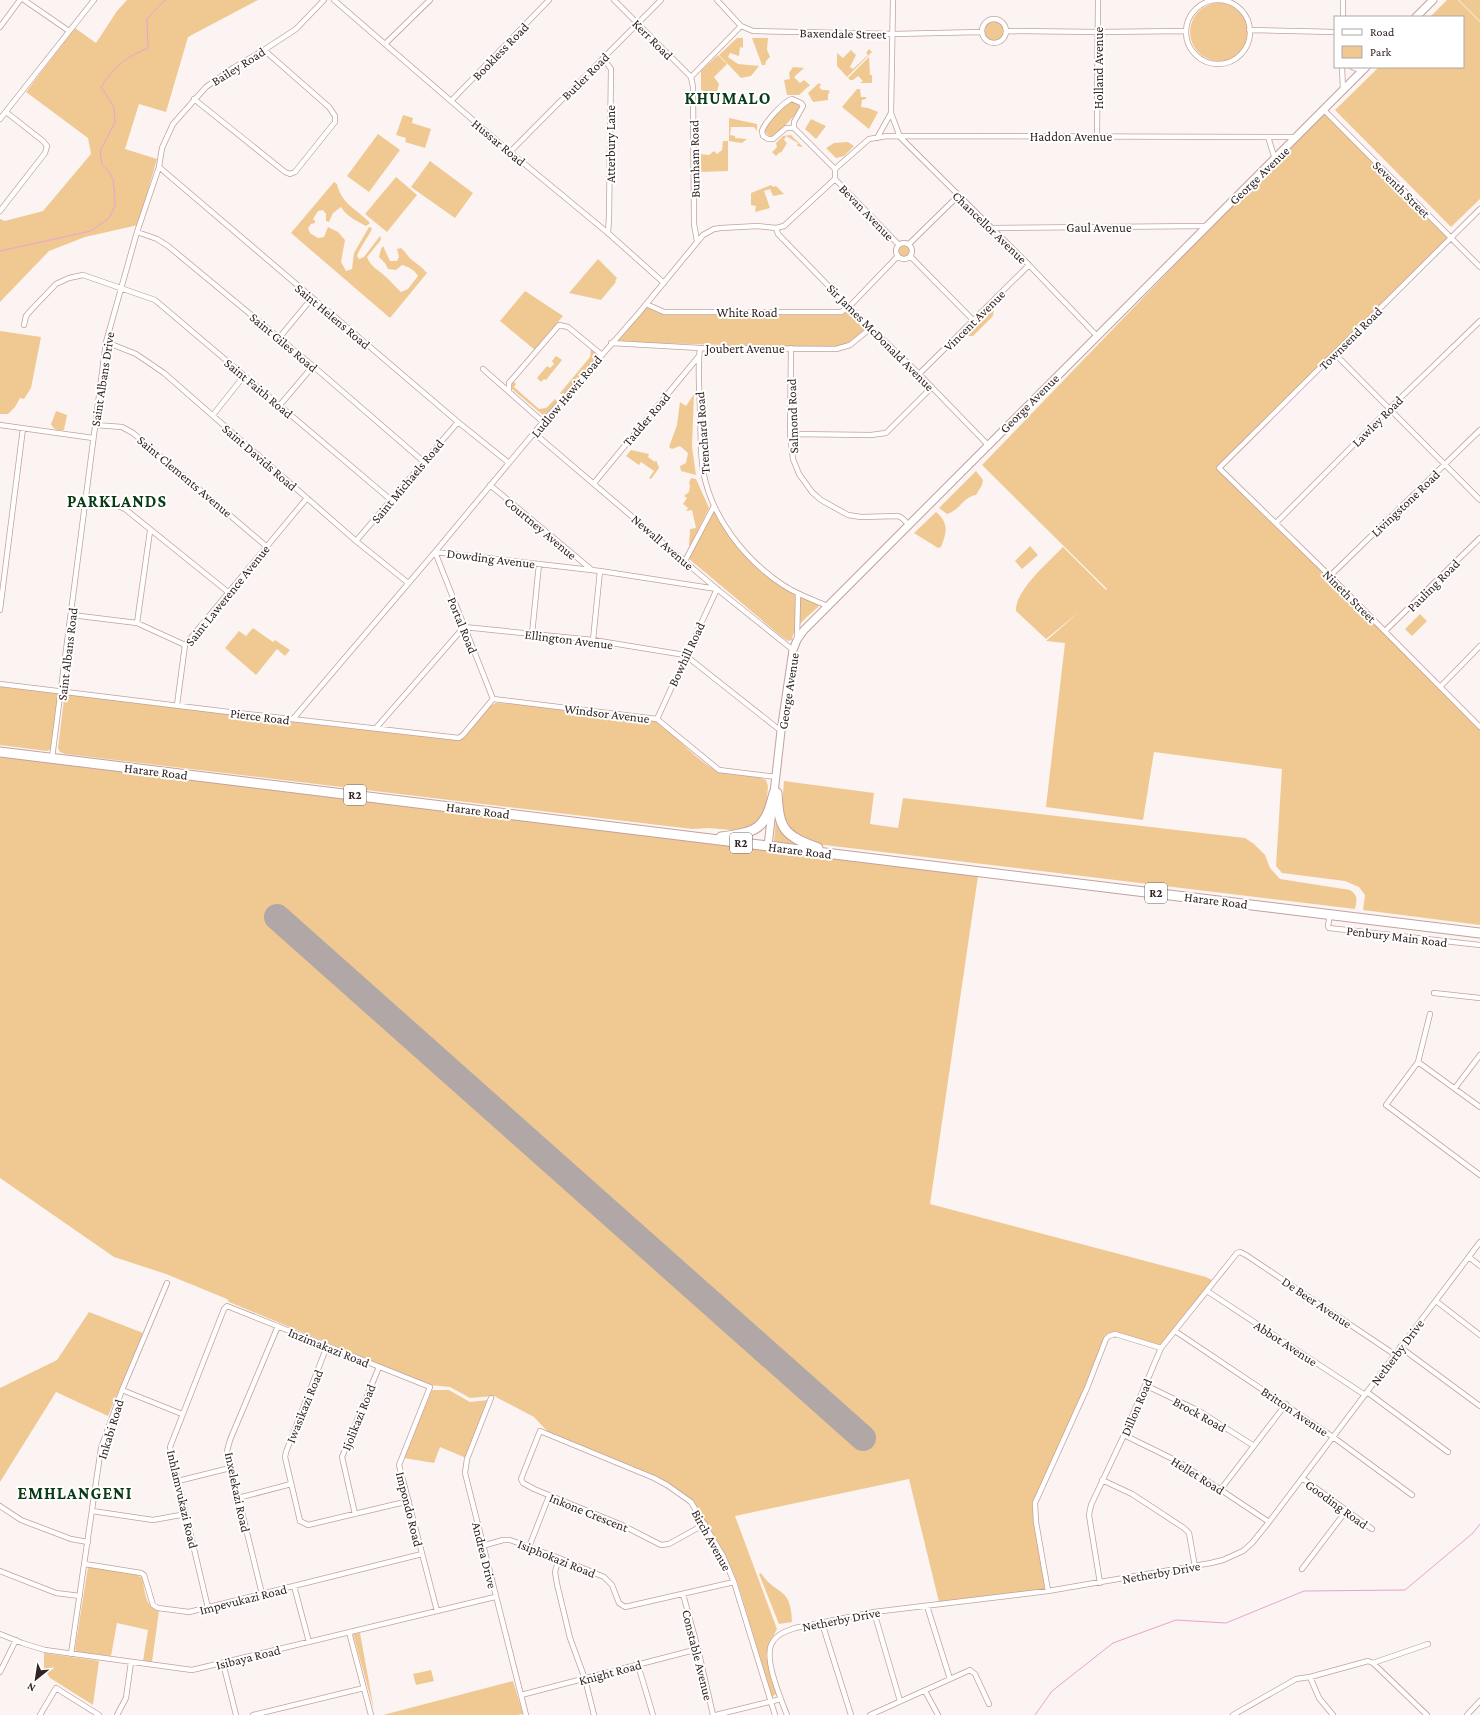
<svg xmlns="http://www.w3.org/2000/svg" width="1480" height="1715" font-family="'Crimson Pro',serif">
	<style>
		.green { fill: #f0c992 }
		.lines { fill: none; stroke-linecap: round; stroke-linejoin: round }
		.stream { stroke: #e7a4d1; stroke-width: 1 }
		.runway { stroke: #b0a7a6; stroke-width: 26 }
		.street-casing { stroke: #c4a19c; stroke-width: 6 }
		.secondary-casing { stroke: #c4a19c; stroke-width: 9 }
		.highway-casing { stroke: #c4a19c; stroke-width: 11 }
		.street { stroke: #fff; stroke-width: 4.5 }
		.secondary { stroke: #fff; stroke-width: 7 }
		.highway { stroke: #fff; stroke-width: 9 }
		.labels { text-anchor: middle; stroke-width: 4; stroke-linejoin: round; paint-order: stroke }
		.shield { fill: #fff; stroke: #706664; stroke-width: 1 }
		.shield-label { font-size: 12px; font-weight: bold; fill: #322422 }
		.street-label { font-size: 13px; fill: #322422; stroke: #fff }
		.district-label { font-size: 17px; font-weight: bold; letter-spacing: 1px; fill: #0a3b17; stroke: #fff }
	</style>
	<rect width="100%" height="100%" fill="#fbf4f3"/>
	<path class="green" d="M127,0h131l-70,37 -22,75 -27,-8 -14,45 32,10 -19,66 -53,12 -36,14 -49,51v-83l5,2 38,-10 48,-57 -3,-16 -62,-46 49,-64 21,15 21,-32z
		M1447,0h11l22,22v177l-29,28 -116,-117 44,-43h84v-50h-33z
		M1459,0h21v21z
		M1190 32a29 29 0 1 1 58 0a29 29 0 1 1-58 0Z
		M982 31a12 12 0 1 1 24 0a12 12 0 1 1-24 0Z
		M737,38h6v10l-3,-1 -1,9 -9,-3 -2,4 10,7 21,2 -8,10 -10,2 -22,-23z
		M752,38h16l-1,12 3,7 -4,4 -1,4h-3z
		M869,49l3,3 -25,25 -10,-11v-13l6,5 8,-8 5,5 -6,12 3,2 15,-14 -2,-2z
		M718,55l9,9 -13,13 5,7 -3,11 -15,-5v-19z
		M869,57l1,18h2v8h-12l3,-2 -5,-5 -5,4h-3l-2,-2z
		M793,67l11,1 -10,9 6,6 4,-3 6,5 -11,10h-12l-3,-15 6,-1 -1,-6z
		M819,83l2,2 -2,2 3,3h6l2,2 -2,2v6l-15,2 -5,-9z
		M857,89h3l1,8h5v2l-4,1 -1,7 7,1 10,4 -9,17 -27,-22z
		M791,101l9,5 -4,8 -21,22h-6l-5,-5 2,-7z
		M1324,110l126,128 -232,230 262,261v196l-117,-15 2,-15 -6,-8 -14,-6 -63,-8 -6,-7 6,-97 -128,-17 -11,68 -97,-13 19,-164 -19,-2 33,-29 -33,27 -30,-28c-1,-21 33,-49 47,-64l43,43 1,-1 -125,-124z
		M403,115l10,3 -1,5 19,6 -6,19 -20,-6 1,-4 -10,-3z
		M729,118l28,6v7l-3,-4h-23l-1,8 5,1v2l12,1 -5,4 -13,-2z
		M811,119l15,7 -10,13 -11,-10z
		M378,134l22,16 -31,42 -22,-16z
		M791,135l12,12 -6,-1 1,-3 -12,-7 -2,4 3,3 -6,10 -1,-1 -4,4 -4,-4 5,-5 -1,-4 7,-7z
		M723,141h5v30l-28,1 1,-18 8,1 5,-4 3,3 5,-4z
		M848,142l6,4 -10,10 -8,2 -10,-10 8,-5z
		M430,161l43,32 -18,25 -44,-31z
		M396,177l21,18 -30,37 -22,-18z
		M334,182l3,2c5,21 19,24 33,39l-4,3c-9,-5 -19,-9 -25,-19l-8,6 -4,9 -3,-1v-7l-3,-4 -5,1 -5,8 2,2v2l-4,1 -3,4 2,5 8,5 6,-1 4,-10 10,5 7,8 -4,22 5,9 6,-2 2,-16 15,-26 3,1 -1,3 -12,20 -2,5 2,3 5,-2 16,-21 1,3 -1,2 -13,16c4,10 10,12 18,19 6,5 10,11 16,16l7,-3 10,-13c-2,-5 -11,-10 -16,-11l-6,5 -8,-1 -3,-6 -6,-6 2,-8 2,-3 7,15h7l2,-4 -2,-8 4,-1c4,3 7,9 11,12 5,4 10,7 15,13l-37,45 -99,-85z
		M771,185l2,2 3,-1 8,8 -11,2 -3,-7 -6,2 6,17 -15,4 1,-6 -5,-1v-12z
		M896 251a8 8 0 1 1 16 0a8 8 0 1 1-16 0Z
		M598,259l19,19 -2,3 1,1 -15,18 -32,-7z
		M525,291l38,25 -28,34 -35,-29z
		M995,302l-2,14 -20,20h-13z
		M649,307l14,6h178l8,-5 21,19 -21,18 -13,3 -222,-6c7,-8 25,-32 35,-35z
		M0,331l41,6 -10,51 -7,11 -4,-1 -5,9 -7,7h-8z
		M591,349l8,6 -35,41 -4,-3 30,-36z
		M556,356l6,4 -16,20 -2,-1 -3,3 -4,-4 10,-12 3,2 4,-4 -2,-3z
		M513,381l3,3 -2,3 25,22 7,-1 9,-9 3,3 -14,14 -32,-27 -1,-4z
		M694,394l-2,53 4,28 -15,-4 -1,-5 6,-3 2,-10 -8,-7 -8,3 -3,-2 8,-22 3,-23 6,4z
		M56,411l11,4 -3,15c-6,1 -10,0 -13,-6z
		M631,450l18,4 -1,3 7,5 1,-2 3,8 -8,11 -2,-1 5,-7 -13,-9 -2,3 -13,-9z
		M976,471l7,9 -1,5 -6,10c-13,2 -17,16 -29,19l-8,-6z
		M691,478l5,1 13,29 -19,38 -1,-1 1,-16 6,-1 -4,-18 -6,1 2,-3 -5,-4 4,-6 -3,-2 5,-4 1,-6 -1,-3z
		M714,508l16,27 41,42 49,28c-9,9 -27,22 -28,35l-4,1 -6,-4 -94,-79z
		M936,512c13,11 11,20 5,35l-3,1 -24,-15z
		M1030,546l8,9 -16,14 -7,-8z
		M1420,614l7,7 -15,15 -7,-7z
		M253,628l20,14 2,-2 15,10 -5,6 -8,-7 -21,26 -31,-27 14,-17 7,5z
		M0,686l57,6 2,4 -7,53 -5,2 -47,-6z
		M70,694l269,33 119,12 30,-32 8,-4 34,1 126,17 5,3c14,12 41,41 57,47 15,6 33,2 48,9l2,6 -2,23 -8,12 -16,9h-11l-22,-2 -17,1 -627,-75 -5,-2 -2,-4 6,-49z
		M0,757l978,119 -48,328 276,73 6,3 -50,64 -2,1 -46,-13 -9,3 -19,52 -52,116 11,84 -3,3 -103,12 -30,-123 -174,37 42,113 -9,17 -2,10 10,33v5l-4,3 -34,-113 -11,-26 -32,-53 -12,-12 -23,-14 -112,-47 -14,-15 -40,-21 -24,2 -20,-11 -20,-2 -201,-83 -2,-3 -61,-25 -52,-17 -114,-79z
		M784,781l90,12 -4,31 28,4 5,-30 342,40 9,6 11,11 5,13 10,11 70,11c8,5 7,10 5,19l-539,-65c-35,-15 -35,-28 -32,-63z
		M776,817l29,28 -31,-3z
		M89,1312l54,21 -35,83 -52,-24 -56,90v-94l57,-28z
		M432,1390h17l21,12 18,-2 -22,58 -26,-11 -6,16 -30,-5z
		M88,1567l47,7 7,4c3,12 3,30 17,33l-7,51 -9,-1 5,-31 -31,-7 -6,33 -34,-4 -2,-3z
		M761,1573c16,24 30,12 31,49l-13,2 -20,-50z
		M360,1633l14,77 -21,-76z
		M44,1653l55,8 -6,44 -43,-27 -6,-9z
		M431,1670l3,11 -18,4 -3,-11z
		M513,1681l10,33 -6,1h-134z"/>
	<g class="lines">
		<path class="stream" d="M0,251l91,-20 18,-13 6,-12v-8l-2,-19 -4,-7 -7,-7 -2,-14 15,-29 -1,-15 -13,-20c13,-20 25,-30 47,-39l-1,-29 16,-17 3,-2
			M1035,1715l17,-24 61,-48 63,-23 50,3 78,-32 101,-1 68,-57 7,-9"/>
		<path class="runway" d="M277,917l586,521"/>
		<defs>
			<path id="street" d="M24,0l45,31
				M334,0l176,152 98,81 56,50
				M614,0l77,77
				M717,0l24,26 12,5 140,3 88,-2
				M1186 32a32 32 0 1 1 64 0a32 32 0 1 1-64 0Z
				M1343,17v-17
				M982 31a12 12 0 1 1 24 0a12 12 0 1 1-24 0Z
				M0,27l20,-27
				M1249,30l86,2
				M1006,31l92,1 88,-1
				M385,44l45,-44
				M603,58l8,11 -2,148 -1,16
				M1342,67l1,23
				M1352,67l10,4
				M194,99l91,73 5,2 5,-2 40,-50v-6l-6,-9 -65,-57
				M792,99l9,4 2,3 -9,16v6h-8l-13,11h-5l-5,-3 -1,-5c3,-9 21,-29 30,-32z
				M451,101l98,-101
				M1324,110l156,157
				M891,113l9,24 129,128 68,71
				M0,119l94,-119
				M794,128l41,41
				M1097,136l1,-136
				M1268,137l7,22
				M877,138l14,-25 2,-113
				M510,152l151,-152
				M159,167l299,255 51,41
				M835,179l64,66
				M1480,209l-261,259 111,108 150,151
				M0,211l45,-58 2,-7 -4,-5 -37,-29
				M776,228l2,6 71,73 70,67 69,71
				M992,228l214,-2
				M137,232l20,7 11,7 145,120 111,96
				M697,241l-3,-17 -1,-137 -2,-10 50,-51
				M896 251a8 8 0 1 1 16 0a8 8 0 1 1-16 0Z
				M909,244l49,-48
				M910,256l63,64
				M646,304l18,8h177l8,-5 49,-51
				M24,325l2,-9 6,-7 24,-25 13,-6 14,-3 72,25 236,200
				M279,338l33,-40
				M106,342l30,12 28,19 192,168 51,41
				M611,343l89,5 136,1 14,-4 22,-18
				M700,348c-3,22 0,45 0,67 1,18 0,37 3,55 8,47 41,89 80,115 13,9 29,14 44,21
				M791,348l-1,86 3,25 6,15 13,18 9,8 27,15 13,2 37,-1 4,2 6,6
				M1335,354l145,146
				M483,369l60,53
				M919,374l110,-109
				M509,392v-9l50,-58 9,2 34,28
				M280,405l33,-39
				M213,415l31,-39
				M0,425l93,13
				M95,425l27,2 11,6 133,113
				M534,433l183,156 76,61
				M790,434l81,1 15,-2 46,-46
				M594,483l105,-127
				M490,485l102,85
				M86,501c13,1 26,1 39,8l103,83
				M1276,523l114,-115 90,-87
				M356,541l102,-119
				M685,561l29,-55
				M1330,576l150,-146
				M0,610l23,-182
				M72,615l65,8 48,22
				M137,623l13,-92
				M1385,631l95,-93
				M532,634l7,-70
				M797,639l1,-45
				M593,640l7,-69
				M0,684l229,28 230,26 4,-3 30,-36 164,20 62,51 58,7
				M1440,687l40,-41
				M493,699l-58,-147 108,-130 95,-108 65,-79 11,-6 7,-1 37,-2 18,2 8,-2 51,-47v-10l34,-30 18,-3 410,1
				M177,705l8,-60 122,-147
				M293,719l142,-167 165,19 117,18 -60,130
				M376,728l88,-101 129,13 92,15 96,76
				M52,758l54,-416 31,-110 22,-65 3,-19 11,-24 33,-37 27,-19 31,-18 32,-21 28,-29
				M1330,914l-2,12 1,2 151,17
				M1434,993l46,5
				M1430,1014l-12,48 -32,43 94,70
				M1418,1062l62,45
				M1455,1088l25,-33
				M1469,1257l11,9
				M1207,1291l158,104
				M1436,1301l44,34
				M1175,1331l158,106 79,58
				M327,1346l-41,106 -1,5 15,64 8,4 101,-24
				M1400,1347l80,59
				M1145,1385l54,26 55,35
				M122,1390l60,24
				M1367,1392l81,60
				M491,1398l-24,61 -2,14 61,242
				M1124,1435l55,27 90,60
				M1302,1478l70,51
				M1102,1480l30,14 52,34 5,5 6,34
				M178,1481l52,-13
				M1221,1489l65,-85
				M238,1498l53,-14
				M0,1506l21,14 50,19 17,3
				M92,1511l61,9 33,-6
				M355,1514l-13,-57 37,-90
				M705,1524l-36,20 -8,1 -39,-20 -88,-36 -11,-6 -2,-4 19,-48 114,47 13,7 24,17 32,54 11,26 41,133
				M482,1546l21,-6h7l49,18 45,19 8,8 7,18 6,4 109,-25
				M529,1547l20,-51
				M559,1558l-4,14 2,12 13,54 15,41 9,36
				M85,1564l56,9 3,2 9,30 5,3 31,4 233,-58
				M1302,1569l44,-58
				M0,1571l56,22 24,3
				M1100,1583l-11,-68 2,-10 33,-70 37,-87 76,-95 3,-1 6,3 148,99
				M294,1586l15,56
				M1048,1591l-12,-69 -1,-19 52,-115 19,-49 3,-3 6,-2 46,14
				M262,1594l-35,-143 3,-11 48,-114
				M683,1594l15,55 15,66
				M927,1606l23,73
				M208,1608l-38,-161 54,-138 3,-3 203,81 -31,78 38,146
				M874,1612l26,89
				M822,1623l29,92
				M349,1632l22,83
				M0,1634l22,9 23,7 147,20 303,-73
				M71,1654l30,-206 21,-58 45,-107
				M223,1663l13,52
				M1373,1663l55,-19
				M638,1665l15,50
				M0,1672l16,-32
				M1310,1677l9,21 14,17
				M925,1691l13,24
				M521,1695l177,-46
				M40,1715l16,-27 43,27
				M117,1715l9,-17 5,-36
				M253,1715l111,-27
				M716,1715l65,-16
				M787,1715c-6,-16 -24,-57 -15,-72 5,-9 14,-12 23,-15l79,-16 174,-21 163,-28 12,-3 20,-9 9,-8 17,-21 211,-280
				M870,1715l100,-45 5,4 14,30
				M1233,1715l63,-36 14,-2 58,-16 5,2 54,52
				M1467,1715l13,-14"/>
			<path id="secondary" d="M1416,17l17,-17
				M768,846l13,-115 12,-81 4,-10 7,-10 562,-563"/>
			<path id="highway" d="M0,752l1480,181
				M777,793c2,36 6,42 41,55
				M721,837c36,-5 44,-7 53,-44"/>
		</defs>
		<use href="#street" class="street-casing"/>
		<use href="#secondary" class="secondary-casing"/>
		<use href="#highway" class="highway-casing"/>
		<use href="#street" class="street"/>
		<use href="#secondary" class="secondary"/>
		<use href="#highway" class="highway"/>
	</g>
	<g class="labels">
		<g class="shield">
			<rect x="344" y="785" width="22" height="20" rx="3"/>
			<rect x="730" y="833" width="22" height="20" rx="3"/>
			<rect x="1145" y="883" width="22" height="20" rx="3"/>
		</g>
		<g class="shield-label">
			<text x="355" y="799">R2</text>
			<text x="741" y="847">R2</text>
			<text x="1156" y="897">R2</text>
		</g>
		<g class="street-label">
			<text transform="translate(843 33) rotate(1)" y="5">Baxendale Street</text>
			<text transform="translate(653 39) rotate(45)" y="5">Kerr Road</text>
			<text transform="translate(500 51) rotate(-46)" y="5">Bookless Road</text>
			<text transform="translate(238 66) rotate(-32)" y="5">Bailey Road</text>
			<text transform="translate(1098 68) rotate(-90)" y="5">Holland Avenue</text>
			<text transform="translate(585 76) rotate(-45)" y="5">Butler Road</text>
			<text x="1071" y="141">Haddon Avenue</text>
			<text transform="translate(499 142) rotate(40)" y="5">Hussar Road</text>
			<text transform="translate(610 144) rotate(-90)" y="5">Atterbury Lane</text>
			<text transform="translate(694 159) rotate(-91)" y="5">Burnham Road</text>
			<text transform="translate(1259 175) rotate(-44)" y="5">George Avenue</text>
			<text transform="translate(1402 189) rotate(45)" y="5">Seventh Street</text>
			<text transform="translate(867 212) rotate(46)" y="5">Bevan Avenue</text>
			<text transform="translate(990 227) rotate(44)" y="5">Chancellor Avenue</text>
			<text x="1099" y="232">Gaul Avenue</text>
			<text x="747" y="317">White Road</text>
			<text transform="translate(333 316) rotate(40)" y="5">Saint Helens Road</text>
			<text transform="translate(974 320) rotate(-45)" y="5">Vincent Avenue</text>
			<text transform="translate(881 337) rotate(45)" y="5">Sir James McDonald Avenue</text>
			<text transform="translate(1350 338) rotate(-45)" y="5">Townsend Road</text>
			<text transform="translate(284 342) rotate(40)" y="5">Saint Giles Road</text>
			<text x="745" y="353">Joubert Avenue</text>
			<text transform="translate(102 379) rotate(-81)" y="5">Saint Albans Drive</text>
			<text transform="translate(259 388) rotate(40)" y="5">Saint Faith Road</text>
			<text transform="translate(566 396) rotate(-50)" y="5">Ludlow Hewit Road</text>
			<text transform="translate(1029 403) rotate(-45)" y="5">George Avenue</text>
			<text transform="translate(792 416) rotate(-92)" y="5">Salmond Road</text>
			<text transform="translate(646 419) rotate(-50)" y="5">Tadder Road</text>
			<text transform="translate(1377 421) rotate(-45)" y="5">Lawley Road</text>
			<text transform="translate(702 433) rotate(-94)" y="5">Trenchard Road</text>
			<text transform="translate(260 457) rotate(41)" y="5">Saint Davids Road</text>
			<text transform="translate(185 476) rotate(40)" y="5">Saint Clements Avenue</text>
			<text transform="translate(407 481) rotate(-50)" y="5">Saint Michaels Road</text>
			<text transform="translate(1405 503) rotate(-44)" y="5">Livingstone Road</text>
			<text transform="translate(541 528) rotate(40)" y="5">Courtney Avenue</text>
			<text transform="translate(663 542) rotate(41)" y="5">Newall Avenue</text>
			<text transform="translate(491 558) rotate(7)" y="5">Dowding Avenue</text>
			<text transform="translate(1433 585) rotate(-45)" y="5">Pauling Road</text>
			<text transform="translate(227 595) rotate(-51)" y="5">Saint Lawerence Avenue</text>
			<text transform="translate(1350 596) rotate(45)" y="5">Nineth Street</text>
			<text transform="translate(463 625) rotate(68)" y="5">Portal Road</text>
			<text transform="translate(569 639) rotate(7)" y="5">Ellington Avenue</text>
			<text transform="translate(67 654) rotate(-83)" y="5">Saint Albans Road</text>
			<text transform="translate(686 654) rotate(-65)" y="5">Bowhill Road</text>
			<text transform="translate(788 691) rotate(-81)" y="5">George Avenue</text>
			<text transform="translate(607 713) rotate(7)" y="5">Windsor Avenue</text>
			<text transform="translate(260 716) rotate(7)" y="5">Pierce Road</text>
			<text transform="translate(156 771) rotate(7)" y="5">Harare Road</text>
			<text transform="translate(478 810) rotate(7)" y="5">Harare Road</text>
			<text transform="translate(800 850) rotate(7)" y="5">Harare Road</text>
			<text transform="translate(1216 900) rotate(7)" y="5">Harare Road</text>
			<text transform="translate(1397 936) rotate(7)" y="5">Penbury Main Road</text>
			<text transform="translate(1317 1302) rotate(34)" y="5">De Beer Avenue</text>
			<text transform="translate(1286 1343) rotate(33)" y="5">Abbot Avenue</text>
			<text transform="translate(329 1347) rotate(22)" y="5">Inzimakazi Road</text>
			<text transform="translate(1397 1352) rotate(-53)" y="5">Netherby Drive</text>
			<text transform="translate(304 1406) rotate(-68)" y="5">Iwasikazi Road</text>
			<text transform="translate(1136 1407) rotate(-67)" y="5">Dillon Road</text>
			<text transform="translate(1295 1411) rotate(34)" y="5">Britton Avenue</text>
			<text transform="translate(1200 1414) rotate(29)" y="5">Brock Road</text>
			<text transform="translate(358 1417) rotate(-68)" y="5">Ijolikazi Road</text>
			<text transform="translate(110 1429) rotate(-73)" y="5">Inkabi Road</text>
			<text transform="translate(1198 1475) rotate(32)" y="5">Hellet Road</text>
			<text transform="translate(238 1492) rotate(78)" y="5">Inxelekazi Road</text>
			<text transform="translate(183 1499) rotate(77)" y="5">Inhlamvukazi Road</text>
			<text transform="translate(1337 1504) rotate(36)" y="5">Gooding Road</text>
			<text transform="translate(410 1509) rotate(76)" y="5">Impondo Road</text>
			<text transform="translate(589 1512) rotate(22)" y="5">Inkone Crescent</text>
			<text transform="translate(712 1540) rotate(61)" y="5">Birch Avenue</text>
			<text transform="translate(485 1555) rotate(76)" y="5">Andrea Drive</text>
			<text transform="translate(557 1558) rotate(22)" y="5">Isiphokazi Road</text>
			<text transform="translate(1161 1572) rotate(-10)" y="5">Netherby Drive</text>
			<text transform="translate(243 1599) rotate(-14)" y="5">Impevukazi Road</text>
			<text transform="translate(841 1619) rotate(-11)" y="5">Netherby Drive</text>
			<text transform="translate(698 1655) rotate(76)" y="5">Constable Avenue</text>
			<text transform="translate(248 1657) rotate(-14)" y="5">Isibaya Road</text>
			<text transform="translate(610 1672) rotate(-15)" y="5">Knight Road</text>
		</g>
		<g class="district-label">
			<text x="728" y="104">KHUMALO</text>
			<text x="117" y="507">PARKLANDS</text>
			<text x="75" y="1499">EMHLANGENI</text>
		</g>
	</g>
	<rect x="1334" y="16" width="130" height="52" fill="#ffffff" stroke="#ada7a7"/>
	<rect x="1342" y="29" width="20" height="6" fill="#ffffff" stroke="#ada7a7"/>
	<text x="1370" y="36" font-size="12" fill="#322422">Road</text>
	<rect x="1342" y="46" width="20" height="12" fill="#f0c992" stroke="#ada7a7"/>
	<text x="1370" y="56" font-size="12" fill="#322422">Park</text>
	<g transform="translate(36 1679) rotate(210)" stroke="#ffffff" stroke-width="3" paint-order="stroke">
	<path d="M0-3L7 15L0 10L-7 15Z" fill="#322422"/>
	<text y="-6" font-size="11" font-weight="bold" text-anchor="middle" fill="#322422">N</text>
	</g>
</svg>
